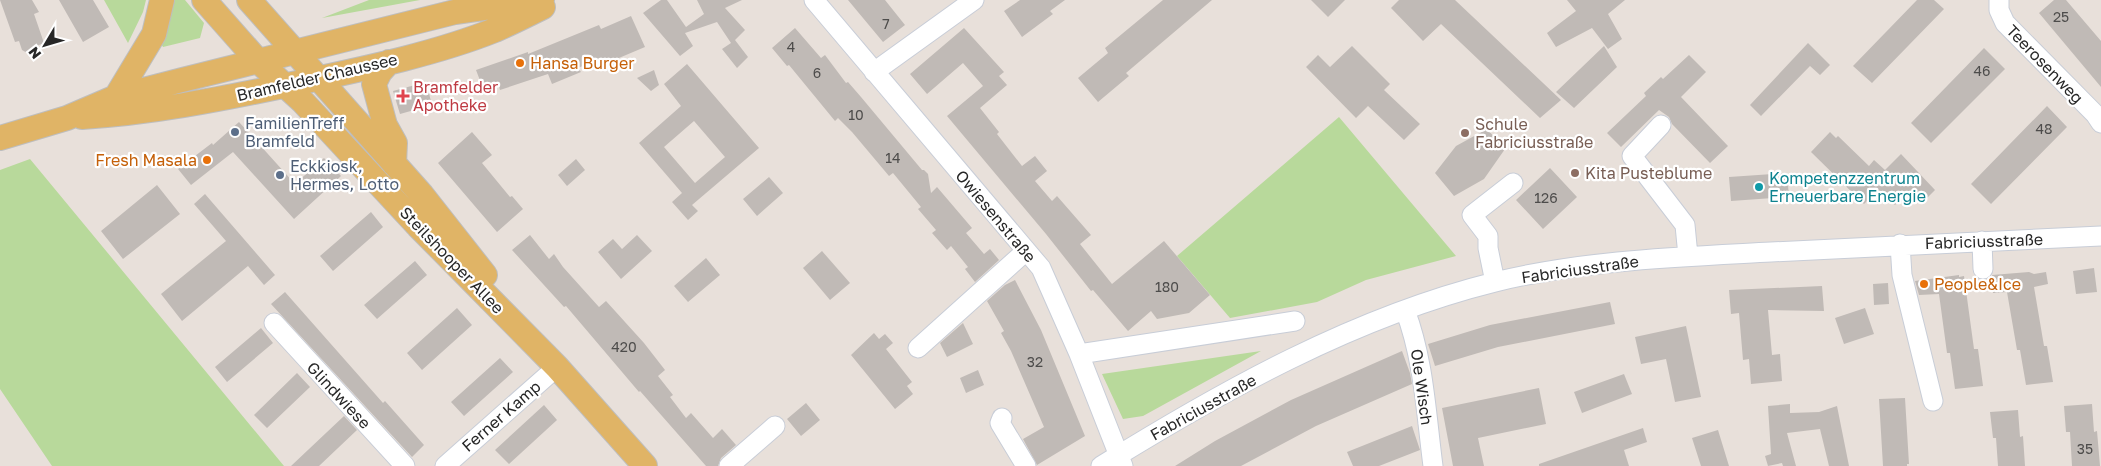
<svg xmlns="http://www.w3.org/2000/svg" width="2101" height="466" font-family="'Golos Text',sans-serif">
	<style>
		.green { fill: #b8d99b }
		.building { fill: #c0bab6; fill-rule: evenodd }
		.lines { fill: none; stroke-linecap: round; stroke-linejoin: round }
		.minor-casing { stroke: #c8cdd7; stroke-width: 21 }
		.major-casing { stroke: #bebebe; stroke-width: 26 }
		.minor { stroke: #fff; stroke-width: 19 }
		.major { stroke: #e0b466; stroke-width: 24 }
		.food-dot { fill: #e8710a; stroke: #fff; stroke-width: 2 }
		.health-dot { fill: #e0444e; stroke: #fff; stroke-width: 2 }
		.service-dot { fill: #5c6f8a; stroke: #fff; stroke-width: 2 }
		.education-dot { fill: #8d6e63; stroke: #fff; stroke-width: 2 }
		.culture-dot { fill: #0f9aa8; stroke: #fff; stroke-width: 2 }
		.labels { text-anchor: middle; stroke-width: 4.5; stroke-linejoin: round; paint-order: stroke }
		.number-label { font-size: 14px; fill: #4d4c4b }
		.food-label { font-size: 16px; fill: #c56008; stroke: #fff; text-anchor: start }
		.street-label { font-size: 16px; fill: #272727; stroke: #fff }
		.health-label { font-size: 16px; fill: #be3a42; stroke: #fff; text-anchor: start }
		.service-label { font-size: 16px; fill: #4e5e75; stroke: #fff; text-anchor: start }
		.education-label { font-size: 16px; fill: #785e54; stroke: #fff; text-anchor: start }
		.culture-label { font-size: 16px; fill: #0d838f; stroke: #fff; text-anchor: start }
	</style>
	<rect width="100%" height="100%" fill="#e8e0da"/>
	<path class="green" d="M104,0h42l-3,12 -15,31z
		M173,0h12l19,23 -4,15 -37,9 -3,-5z
		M369,0h51l-98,18z
		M1339,117l117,139 -90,24 -49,22 -87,16 -53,-62z
		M30,159l254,307h-232l-52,-77v-219z
		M1261,351l-118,65 -20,3 -21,-45z"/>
	<path class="building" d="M0,0h32l7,12 -5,2 10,29 -10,4 -5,7 -7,-4 -3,-9 -4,1z
		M59,0h34l16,27 -26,15z
		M661,0h6l19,27 18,-13 -7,-14h45l-17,8 20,22 -10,10 13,17 -11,11 -15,-19 9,-6 -14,-21 -32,11 8,13 -13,10 -37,-43z
		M848,0h37l20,25 -22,17z
		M1020,0h45l-15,11 3,3 -31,23 -18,-26z
		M1163,0h49l-86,73 3,3 -31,26 -20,-24 30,-25 -3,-5z
		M1311,0h34l-17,17z
		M1399,0h56l106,100 -21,18 -99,-94 -18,17 -32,-33z
		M1567,0h58l-17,14 14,25 -14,10 -16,-21 -36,19 -9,-14 29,-22z
		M1917,0h17l10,9 -72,74 -19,-17z
		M2054,0h12l35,41v46l-62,-74z
		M631,16l14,31 -38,16 -5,-5 -24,10 3,4 -29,12 -4,-10 -48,16 -1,-4 -15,5 -8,-21 52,-18v2l71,-29 2,4z
		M795,28l26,30 4,-3 21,28 2,-1 13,15 61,73h2l4,4 3,19 6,-6 35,41 -6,5 18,21 6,-5 9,11 -24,22 -10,-13 3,-2 -17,-21 -4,4 -15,-17 4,-3 -18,-21 3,-2 -28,-34 -4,3 -37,-44 -14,-14 -3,3 -46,-56 -2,1 -15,-18z
		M964,28l40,44 -5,4 8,9 -27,23 19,24 -2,2 25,32 13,-10 12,15 -12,10 17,20 5,-5 34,39 -11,9 32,40 52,-43 46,54 -21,18 -32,6 -6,-8 -23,20 -35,-41 -2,1 -45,-57 -99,-118 36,-30 -20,-23 -36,31 -17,-20z
		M1808,43l22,22 -10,10 -10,-9 -49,50 -11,-11z
		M1352,46l38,38 -6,6 36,34 -16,16 -36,-34 -12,12 -50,-51 12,-12 12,12z
		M1604,46l13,21 -43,41 -18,-16z
		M1984,48l21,21 -74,74 -20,-20z
		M1689,55l17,17 -25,25 47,49 -18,17 -38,-39 -3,-7 -10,-7 -38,37 -14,-14 39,-37 -2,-3 17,-16 2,2z
		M687,64l72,84 -67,57 6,6 -10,9 -16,-18 10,-9 -43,-50 42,-37 -17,-22zM694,121l31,36 -30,26 -31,-36z
		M654,70l5,15 -8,6 -14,-13z
		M426,82l6,23 -32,9 -7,-23z
		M2047,106l20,21 -76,77 -20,-20z
		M239,122l56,62 29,-26 17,18 -47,43 -61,-67 -42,33 -13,-16 34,-26 1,2z
		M1487,129l18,20 -21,30 -30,17 -19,-23 21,-27z
		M472,132l20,23 -10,8 28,34 2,-1 11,13 -26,23 -59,-69z
		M1830,132l6,6 2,-2 31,30 5,-6 11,10 16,-16 34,36 -14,14 -13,-13 -13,14 -12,-12 -7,8 -5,-4 -7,7 -53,-52z
		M576,159l9,11 -18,16 -9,-11z
		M1550,168l27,29 -34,32 -27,-29z
		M1787,173l2,24 -58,4 -2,-24z
		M769,177l14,16 -26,23 -14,-17z
		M157,185l23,29 -57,45 -22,-28z
		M205,194l70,81 -11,10 -16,-19 -66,55 -21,-27 65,-53 -32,-37z
		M371,212l12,15 -50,44 -13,-15z
		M530,235l19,24 5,-5 9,13 36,40 7,-6 38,42 21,27 -7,6 15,19 -3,2 16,21 5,-5 22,25 9,-9 14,16 -15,13 -3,8h-12l-66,-75 -1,1 -73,-86 -2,1 -52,-57z
		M637,235l15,16 -31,28 -23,-27 15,-13 9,10z
		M822,251l28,32 -20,17 -27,-32z
		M706,258l14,17 -32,27 -14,-16z
		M415,261l12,14 -50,44 -13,-14z
		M2094,268l3,24 -21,2 -3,-23z
		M2029,272l5,2 12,-2 2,12 -14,3 10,59h3l6,36 -27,3 -6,-35h-3l-10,-58 -14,1 -1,-18z
		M1959,275v2l5,-1 10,73h4l5,37 -28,3 -5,-36h-3l-8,-59 -20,1 -4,-14z
		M1015,280l26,50 44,106 -48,29 -14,-26 21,-12 -33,-76 -10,-18 3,-2 -17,-30 18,-16z
		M1888,283l1,21 -15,1 -1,-21z
		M1822,286l2,25 -56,-1 4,45 8,-1 2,27 -31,3 -2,-25 -6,1 -4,-47 -8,1 -2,-24z
		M285,292l98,111 2,-2 39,44 -12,12 -141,-153z
		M1610,302l5,22 -117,23 -63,19 -7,-22 62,-19z
		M457,308l15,17 -50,45 -15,-17z
		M1865,308l9,26 -30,10 -9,-26z
		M963,323l10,21 -26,13 -7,-14z
		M1686,326l15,71 -26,5 -9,-43 -25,5 -6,-27z
		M261,328l12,15 -46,39 -12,-15z
		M874,333l5,6 6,-5 8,9 -7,6 26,33 -5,4 6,8 -18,15 -44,-54z
		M1402,351l8,22 2,11 -96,42 -75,40h-66l40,-25 76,-41z
		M500,358l13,14 -49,44 -13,-14z
		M978,370l6,15 -18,8 -6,-15z
		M297,373l13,14 -43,41 -13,-13z
		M1624,374l8,20 -50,19 -8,-21z
		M1539,388l7,36 -68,14 6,28h-31l-11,-58z
		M1905,398l4,66h-2v2h-24l-4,-67z
		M806,403l14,17 -19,16 -14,-17z
		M1790,404v9l29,-1 18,-6 12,60h-20l-9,-37 -33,4 9,33h-13l-1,-3 -14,3 -3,-10 6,-2 -3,-48z
		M2092,404l2,28 3,-1 3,35h-28l-2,-34h-4l-2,-26z
		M544,405l13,15 -48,44 -14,-14z
		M2018,410l2,27 3,-1 2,30h-27l-2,-28h-3l-3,-26z
		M344,416l13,14 -38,36h-28z
		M1412,426l8,24 -41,16h-26l-6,-14z
		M1643,428l4,14 -23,8 5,16h-90v-2z
		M1718,430l11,36h-28l-9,-28z"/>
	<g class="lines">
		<defs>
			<path id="minor" d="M814,0l227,268 38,86 44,112
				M1999,0v10l6,13 90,91 6,9
				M874,72l100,-72
				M1661,125l-29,31 53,69 3,31
				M1982,241l1,28
				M1900,244l2,31 31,126
				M1495,282l-7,-34v-12l-16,-21 41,-32
				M1405,310c19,50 21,103 28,156
				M274,323l131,143
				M918,348l108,-97
				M1079,354l216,-33
				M1002,418l-2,5 26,43
				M445,466l112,-99
				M729,466l46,-40
				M1101,466c123,-76 253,-149 394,-184 89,-22 184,-25 276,-30 110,-6 220,-11 330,-16"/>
			<path id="major" d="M204,0l54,61 45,41 115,124 139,141 88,99
				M249,0l173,195 63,80
				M389,62l-9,10 -6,12 11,41 10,18 -1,21
				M116,97l38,-63 8,-34
				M82,117c68,-4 134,-17 201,-31 69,-15 147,-30 212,-56 16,-7 32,-15 48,-23
				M0,138l67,-20 49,-21 66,-17 273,-68 87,-12"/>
		</defs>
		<use href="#minor" class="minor-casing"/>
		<use href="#major" class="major-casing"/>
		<use href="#minor" class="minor"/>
		<use href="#major" class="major"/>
	</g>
	<g class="food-dot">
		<circle cx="520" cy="63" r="5"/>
		<circle cx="207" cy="160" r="5"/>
		<circle cx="1924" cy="284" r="5"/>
	</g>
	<path class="health-dot" d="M400.5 88.5h5v5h5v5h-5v5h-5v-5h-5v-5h5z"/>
	<g class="service-dot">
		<circle cx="235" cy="132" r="5"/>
		<circle cx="280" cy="175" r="5"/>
	</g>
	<g class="education-dot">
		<circle cx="1465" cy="133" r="5"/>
		<circle cx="1575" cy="173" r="5"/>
	</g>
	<circle class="culture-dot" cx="1759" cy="187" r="5"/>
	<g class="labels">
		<g class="number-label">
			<text x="2061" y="22">25</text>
			<text x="886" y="29">7</text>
			<text x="791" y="52">4</text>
			<text x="1982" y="76">46</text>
			<text x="817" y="78">6</text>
			<text x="856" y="120">10</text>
			<text x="2044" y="134">48</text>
			<text x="893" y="163">14</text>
			<text x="1546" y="203">126</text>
			<text x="1167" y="292">180</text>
			<text x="624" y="352">420</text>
			<text x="1035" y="367">32</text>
			<text x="2085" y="454">35</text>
		</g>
		<g class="food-label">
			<text x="530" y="69">Hansa Burger</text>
			<text x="197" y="166" text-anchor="end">Fresh Masala</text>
			<text x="1934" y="290">People&amp;Ice</text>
		</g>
		<g class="street-label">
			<text transform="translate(2045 64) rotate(46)" y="6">Teerosenweg</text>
			<text transform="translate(317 77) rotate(-13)" y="6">Bramfelder Chaussee</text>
			<text transform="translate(996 216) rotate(50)" y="6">Owiesenstraße</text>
			<text transform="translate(1984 241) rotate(-2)" y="6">Fabriciusstraße</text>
			<text transform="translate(452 260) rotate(46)" y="6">Steilshooper Allee</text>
			<text transform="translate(1580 269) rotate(-8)" y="6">Fabriciusstraße</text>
			<text transform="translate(1422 387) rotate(82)" y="6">Ole Wisch</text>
			<text transform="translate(339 395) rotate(47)" y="6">Glindwiese</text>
			<text transform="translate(1203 407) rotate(-29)" y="6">Fabriciusstraße</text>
			<text transform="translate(501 416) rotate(-41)" y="6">Ferner Kamp</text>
		</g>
		<g class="health-label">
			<text x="413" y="93">Bramfelder<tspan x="413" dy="18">Apotheke</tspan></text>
		</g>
		<g class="service-label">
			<text x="245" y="129">FamilienTreff<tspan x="245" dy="18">Bramfeld</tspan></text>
			<text x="290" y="172">Eckkiosk,<tspan x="290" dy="18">Hermes, Lotto</tspan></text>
		</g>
		<g class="education-label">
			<text x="1475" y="130">Schule<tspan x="1475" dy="18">Fabriciusstraße</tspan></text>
			<text x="1585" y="179">Kita Pusteblume</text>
		</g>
		<g class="culture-label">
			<text x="1769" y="184">Kompetenzzentrum<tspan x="1769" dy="18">Erneuerbare Energie</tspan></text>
		</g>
	</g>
	<g transform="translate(45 45) rotate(232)" stroke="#ffffff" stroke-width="4" paint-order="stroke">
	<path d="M0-4L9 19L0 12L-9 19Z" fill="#272727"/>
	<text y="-8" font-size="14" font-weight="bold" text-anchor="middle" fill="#272727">N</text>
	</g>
</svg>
